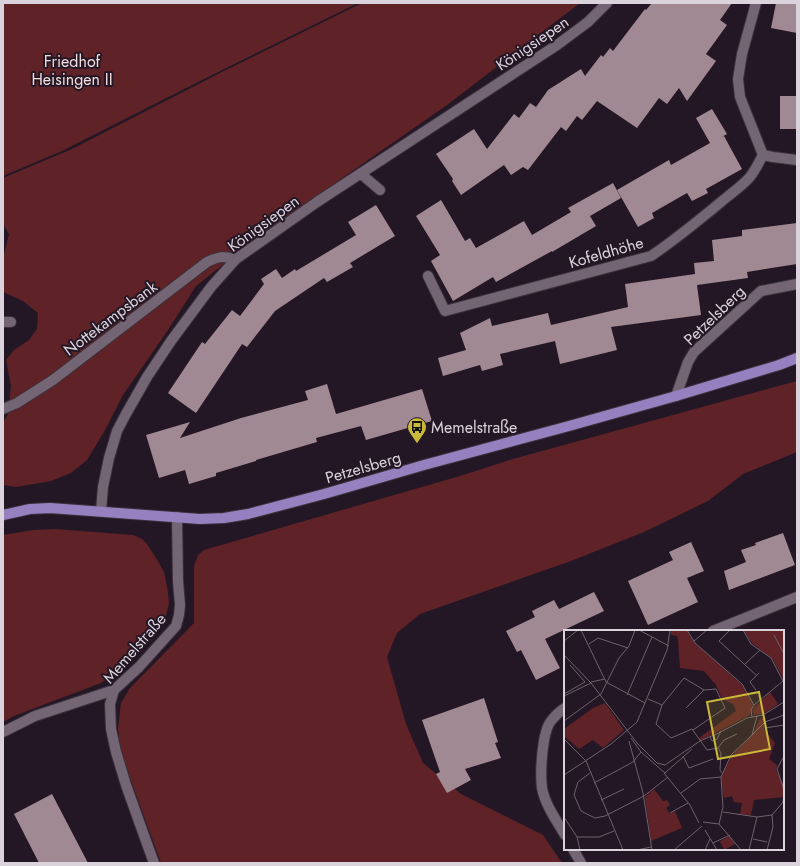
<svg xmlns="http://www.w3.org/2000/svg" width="800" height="866" font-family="Jost,sans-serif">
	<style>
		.green { fill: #5f2327 }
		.building { fill: #a18993 }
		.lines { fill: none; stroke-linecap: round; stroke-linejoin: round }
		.minor-casing { stroke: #3a313b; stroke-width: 12 }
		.major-casing { stroke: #3a313b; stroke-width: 12 }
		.minor { stroke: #746575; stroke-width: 10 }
		.major { stroke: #9680bf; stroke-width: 10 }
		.labels { text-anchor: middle; stroke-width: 4; stroke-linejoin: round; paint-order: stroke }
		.street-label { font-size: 16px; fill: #dbd3dc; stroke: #241725 }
		.park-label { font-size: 16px; fill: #f2dbdb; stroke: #241725 }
		.poi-label { font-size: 16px; fill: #dbd3dc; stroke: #241725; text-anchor: start }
		.inset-road { fill: none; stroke: #6d626e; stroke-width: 1 }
		.view { fill: #cbb939; fill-opacity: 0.15; stroke: #cbb939; stroke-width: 2 }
		.inset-edge { fill: none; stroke: #dbd3dc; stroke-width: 2 }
	</style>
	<rect width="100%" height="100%" fill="#241725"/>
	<path class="green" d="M3,3h355l-154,76 -142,72 -59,25z
		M362,3h218l-133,102 -155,108 -36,25 -60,48 -28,44 -45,65 -19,37 -17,28 -16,13 -20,8 -35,6 -13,-2v-62l5,-9 3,-28 -5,-26 8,-10 15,-10 8,-11 1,-16 -15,-12 -20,-9v-33l6,-25 -6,-10v-46l69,-29 148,-76z
		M797,381v71l-54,22 -35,27 -64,31 -73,29 -151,53 -23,19 -10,24 19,67 17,39 38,31 82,41 19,28h-401l-16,-44 -25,-69 -2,-22 3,-25 9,-15 64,-65v-57l4,-11 6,-5 256,-74 53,-17z
		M55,529l78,6 9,4 5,5 11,17 6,11 4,20 1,11 -5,21 -29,34 -34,25 -87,33 -11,6v-187l30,-5z"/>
	<path class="building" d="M652,3h80l-12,17 7,5 -21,29 10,7 -29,40 -8,-13 -12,16 -8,-6 -22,30 -40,-27 -15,19 -5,-4 -11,15 -5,-4 -33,43 -5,-3 -12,8 -7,-10 -43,30 -9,-14 1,-2 -17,-25 38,-25 13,20 27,-35 5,4 11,-15 6,4 12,-17 33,-21 4,7 16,-21 2,2 7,-9 3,3 32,-42 1,1z
		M776,3h21v30l-26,-5z
		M780,96h17v33h-17z
		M712,109l15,25 -7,4 4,-2 18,33 -36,20 2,4 -16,8 -5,-8 -35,20 2,5 -16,9 -21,-37 52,-30 2,5 39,-22 -14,-25z
		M613,183l8,15 -31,18 6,10 -44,26v-1l-56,31 -3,-5 -40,24 -22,-40 9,-6 -24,-39 25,-16 24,41 5,-3 6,10 48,-27 8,14 39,-23 -3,-4z
		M376,205l19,31 -45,27 3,4 -26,15 -3,-4 -49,33 -28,36 -5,-3 -46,69 -28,-20 34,-51 3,2 27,-34 8,6 24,-32 -3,-5 15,-10 6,9 13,-9 1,2 60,-36 -8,-13z
		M797,223v41l-50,8 1,6 -51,7 4,30 -90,12 6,23 -57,14 -5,-23 -55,13 3,11 -21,6 -2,-6 -37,11 -5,-18 28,-8 -6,-17 30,-15 2,8 56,-13 3,12 77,-18 -3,-23 70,-10 -1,-11 20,-2 -2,-21 30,-4v-6z
		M327,384l9,30 86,-25 10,32 -66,19 -5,-14 -45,12 1,4 -61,18v1l-40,12v3l-27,8 -4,-14 -26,8 -13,-43 44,-13 -10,16 61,-20 67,-18 -3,-9z
		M783,533l12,32 -66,25 -5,-19 22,-9 -5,-12 15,-5 -1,-2z
		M691,542l13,29 -17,7 11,24 -50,23 -20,-44 45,-21 -4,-8z
		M594,592l10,19 -59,28 15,29 -24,12 -15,-30 -4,2 -11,-21 29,-14 -3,-6 22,-11 5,9z
		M484,698l14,44 -3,1 6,15 -36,11 6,11 -24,13 -11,-19 4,-2 -18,-52z
		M52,794l36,69h-49l-25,-49z"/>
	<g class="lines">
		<defs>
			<path id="minor" d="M756,3l-14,51 -4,25 2,18 23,58
				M763,155l10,2 24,3
				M361,174l19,16
				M428,276l17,35 206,-55c24,-16 47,-35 70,-54 9,-8 20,-15 28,-24 6,-7 10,-16 14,-23
				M3,322h8
				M676,396l12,-34 6,-10 67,-61 36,-7
				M3,409l14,-6 36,-23 154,-118c13,-6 15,-6 29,-3
				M101,511l2,-24 6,-29 8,-27 9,-17 21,-37 24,-36 40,-54 25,-28 81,-57 240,-157 31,-23 19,-19
				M713,631l84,-34
				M565,708c-5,3 -10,8 -14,13 -9,11 -11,52 -9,67 3,17 15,33 23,47
				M3,732l32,-16 79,-26
				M573,849l8,14
				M154,863l-8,-22 -20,-56 -10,-33 -5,-23 -1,-25 4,-14 25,-23 37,-41 3,-11 1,-10 -2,-24 -1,-64"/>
			<path id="major" d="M3,515l27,-6 20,-1 150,11 24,-1 24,-4 76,-20 100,-29 145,-39 107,-30 103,-31 18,-7"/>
		</defs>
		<use href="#minor" class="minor-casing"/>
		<use href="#major" class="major-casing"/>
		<use href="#minor" class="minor"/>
		<use href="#major" class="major"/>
	</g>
	<defs>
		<symbol id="bus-pin" viewBox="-11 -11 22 30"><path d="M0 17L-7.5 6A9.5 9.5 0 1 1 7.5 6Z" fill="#cbb939" stroke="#241725"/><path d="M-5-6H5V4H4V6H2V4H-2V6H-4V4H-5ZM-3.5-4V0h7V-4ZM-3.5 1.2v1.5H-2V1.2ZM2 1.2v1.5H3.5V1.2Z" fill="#111"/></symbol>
	</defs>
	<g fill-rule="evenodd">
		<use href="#bus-pin" x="406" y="416" width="22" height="30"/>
	</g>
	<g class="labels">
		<g class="street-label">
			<text transform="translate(532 43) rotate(-34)" y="6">Königsiepen</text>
			<text transform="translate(263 223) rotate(-36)" y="6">Königsiepen</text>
			<text transform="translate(606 252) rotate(-16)" y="6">Kofeldhöhe</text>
			<text transform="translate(714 315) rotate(-44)" y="6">Petzelsberg</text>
			<text transform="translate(110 318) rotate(-37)" y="6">Nottekampsbank</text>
			<text transform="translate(363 467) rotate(-16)" y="6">Petzelsberg</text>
			<text transform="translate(134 648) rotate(-49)" y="6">Memelstraße</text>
		</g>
		<g class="park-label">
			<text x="72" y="67">Friedhof<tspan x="72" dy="18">Heisingen II</tspan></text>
		</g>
		<g class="poi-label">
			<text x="431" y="433">Memelstraße</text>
		</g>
	</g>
	<g transform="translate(564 630)">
		<rect width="220" height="220" fill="#241725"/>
		<path d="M107,0h15l9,13 48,43 10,19 -3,10 -50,26 -1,-3 37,-27 -3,-7 -11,-5 -6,-14 -12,-14 -24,-3 -2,-28 -1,-4 -6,-1zM183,0h37v50l-11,-20 -21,-17 -8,-11zM206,62l8,12 -15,10 -9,1 -2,-5zM41,73l19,27 -21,18 -10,-8 -14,9 -15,-13v-7l29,-21zM201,87l-1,12 11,14 -6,16 8,6 -1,5 8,16 -1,11 -29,3 -3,15 -11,-1 2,-11 -8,-1 -2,-6 -8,2 -3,-21 10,-20 23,-25 5,-12zM90,159l9,12 4,-1 3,5 -4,3 4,6 5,-3 7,17 -31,13 -6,-44zM166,206l5,8 -11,6 -4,-9z" fill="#5f2327"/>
		<path class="inset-road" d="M17,0l25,52M75,0l30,16M123,0l8,13 47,41 12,21M166,0l-11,11 37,34M179,0l8,14 20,14 12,23 -29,24 -3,5 1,7M210,5l10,19M0,11l14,-11M130,11l13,-11M25,14l9,-6 30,10M0,25l27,28 46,60 20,20 8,2 35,-24 14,-6M181,34l15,-14M27,52l14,-3M42,52l39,21M192,60l-6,-8 9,-9M0,64l21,-12 -15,-17M63,65l25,-58M0,66l27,-13M84,69l14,6M98,75l22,-27 20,12 12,-1 9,19 -32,22M98,75l-6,19 15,14 21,-9 15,21 11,-2 6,-8 13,-6M122,78l18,-18M0,91l37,-27 18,-36 10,-12 6,-16M201,98l19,-3M188,105l13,-13 19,-7M149,106l34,-18 16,-3 21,-13M146,107l2,4 5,-2 4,-8M67,108l10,14 24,21 27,-24M0,109l22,22 37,89M65,111l14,52 9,57M154,118l3,5 -1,17 2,3M119,126l6,12 24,-9M220,126l-7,13 7,21M26,143l-12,9 -4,13 7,16 14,7 10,-2 39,-20 24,-19M100,143l26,32 9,18M0,145l47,-31 26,-22 30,-72 3,-20M30,153l39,-21 8,-10M117,163l19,-14 21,-2M37,170l23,-11M159,182l34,5 15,-2M106,183l18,-10M0,187l13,20 3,13M139,192l16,2 22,26M155,194l4,-17 -2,-30 10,-22 21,-20 5,-19M141,200l12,20M13,207h22l15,-6M189,209l14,3M149,213l17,-8M73,220l14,-3M110,220l28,-24M141,220l5,-11M185,220l8,-33M203,220l6,-23 -1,-12 11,-13 1,-10"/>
		<path class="view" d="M195,62l11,57 -52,10 -11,-57z"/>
		<rect width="220" height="220" class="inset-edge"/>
	</g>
	<rect width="800" height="866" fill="none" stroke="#dbd3dc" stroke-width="8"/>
</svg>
